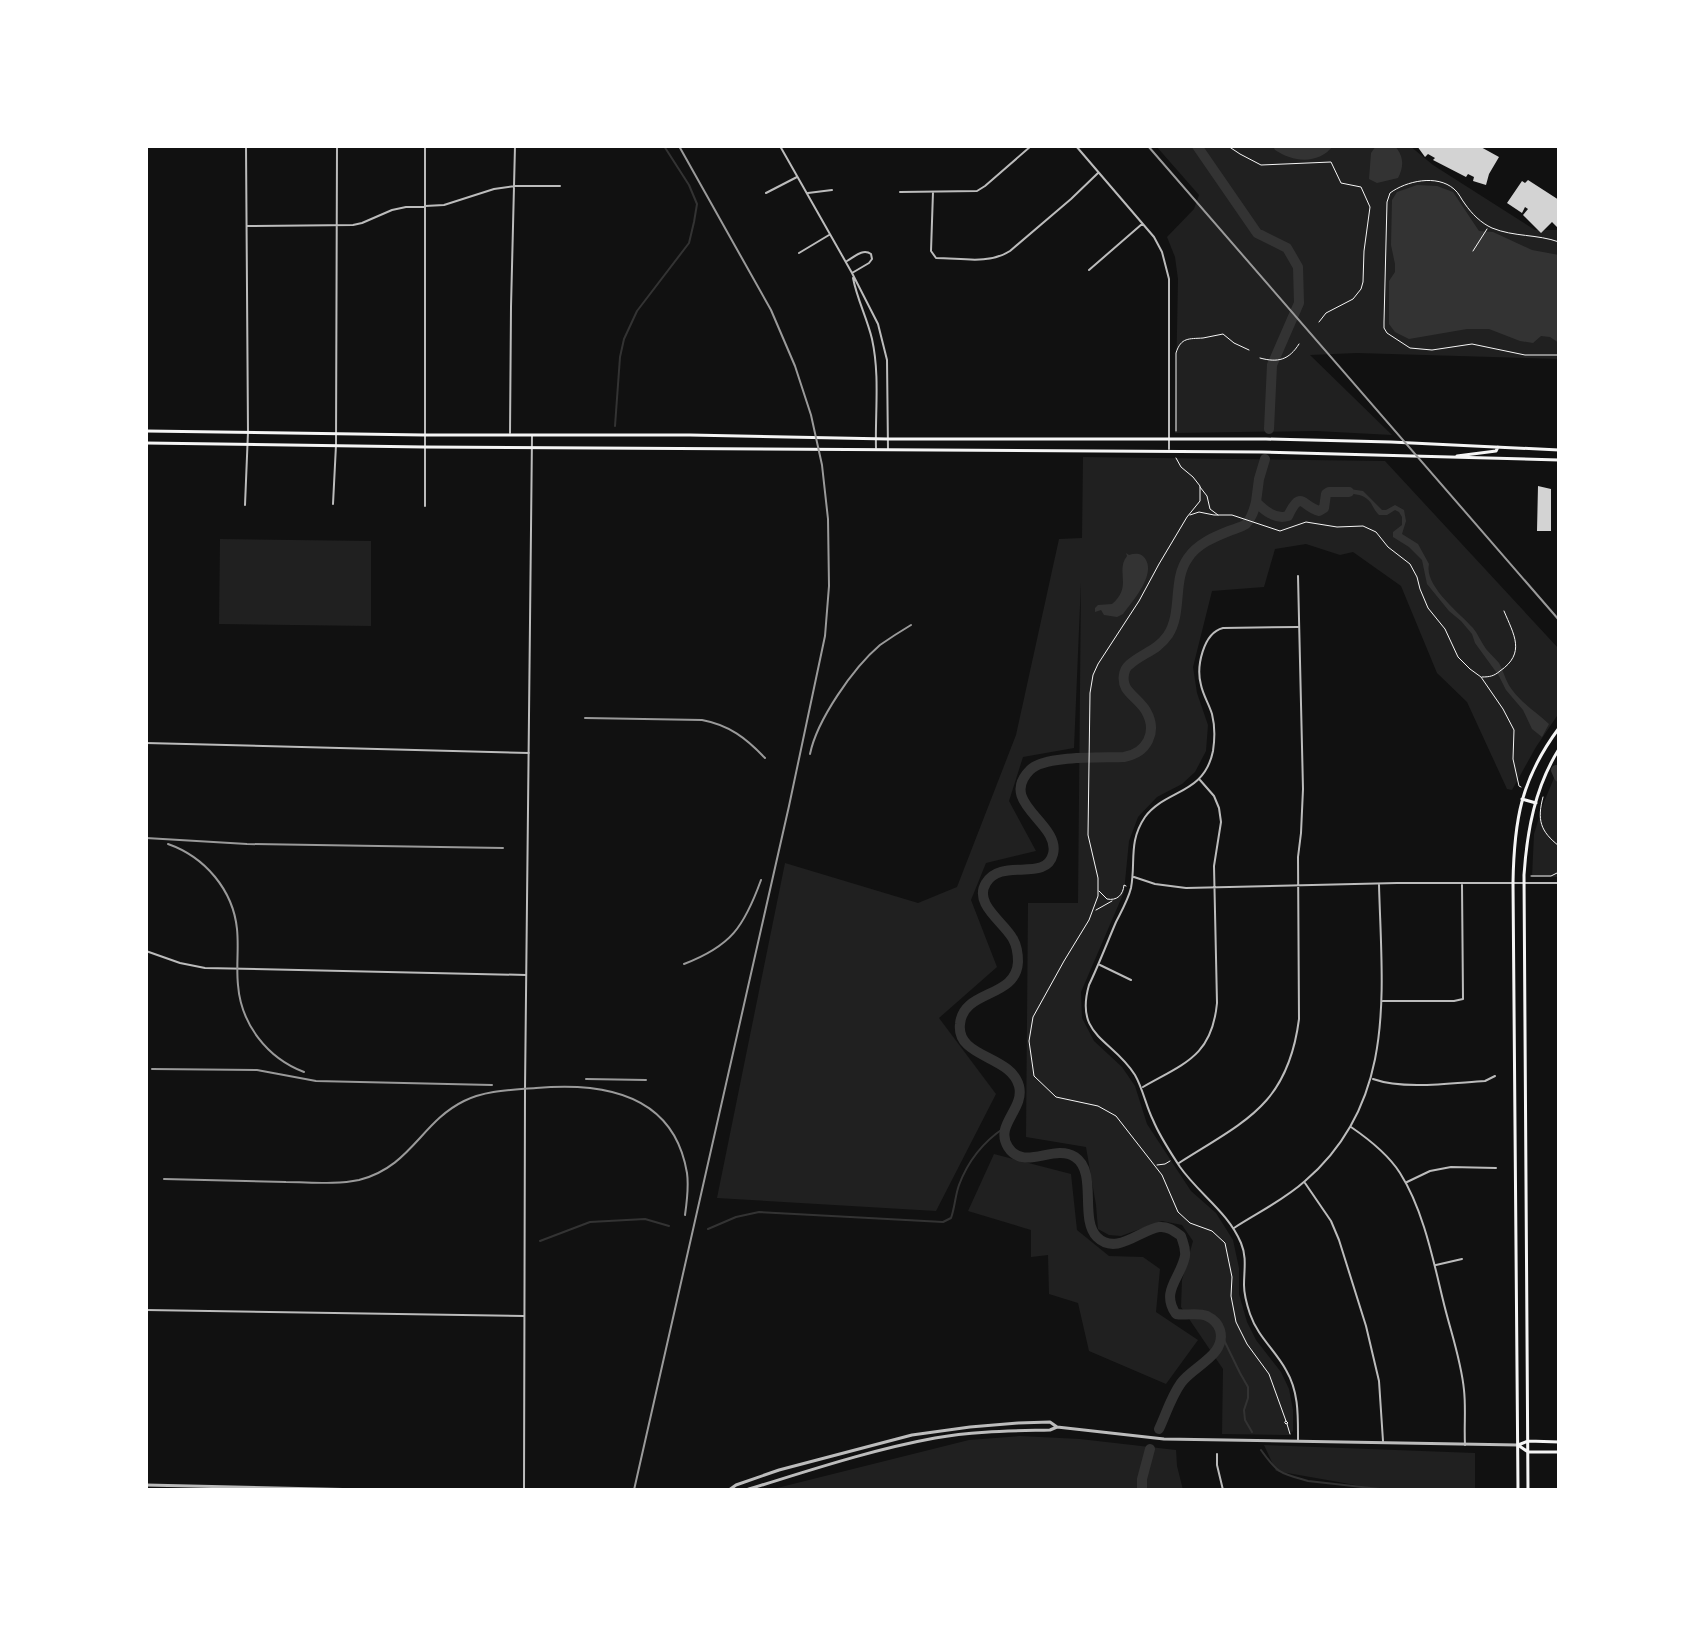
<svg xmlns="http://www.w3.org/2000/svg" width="1705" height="1636" font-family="'IBM Plex Sans',sans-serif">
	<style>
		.green { fill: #202020 }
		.water { fill: #333 }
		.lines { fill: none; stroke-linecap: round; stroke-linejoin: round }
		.stream { stroke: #333; stroke-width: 2 }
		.river { stroke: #333; stroke-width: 10 }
		.building { fill: #d3d3d3 }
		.path { stroke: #f5f5f5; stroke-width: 1 }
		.minor { stroke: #bcbcbc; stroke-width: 2 }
		.tertiary { stroke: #bcbcbc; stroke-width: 3 }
		.secondary { stroke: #f5f5f5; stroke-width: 3 }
		.rail { stroke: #9a9a9a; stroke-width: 2 }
	</style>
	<rect width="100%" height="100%" fill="#111"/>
	<path class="green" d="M1156,146h254l23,19 102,65h24v129l-202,-6 -47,2 82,80 -76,-4 -141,2 3,-154 -3,-22 -8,-20 27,-28 5,-14z
		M1083,457l302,4 174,188v64l-23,34 -24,43 -5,-1 -40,-87 -30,-29 -36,-87 -48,-34 -13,3 -34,-11 -31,5 -11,38 -52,4 -19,76 4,26 11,32 -2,26 -11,21 -13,12 -25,13 -19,20 -9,24 -5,51 -43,100 1,26 12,23 28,26 13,19 12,38 44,67 25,22 17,27 6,28v26l8,28 9,18 25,32 8,17 4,21v21l-4,4 -67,-1 1,-65 -42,-62 1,-27 11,-39 -11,-16 -20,-4 -41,15 -12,-1 -11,-6 -2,-24 -10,-58 -60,-10 2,-234h50l3,-321 -7,166 -51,9 -14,44 27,50 -50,12 -15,37 26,67 -58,51 57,76 -60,117 -219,-13 68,-335 133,40 39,-16 59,-152 43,-196 23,-1z
		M220,539l151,2v85l-152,-2z
		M1559,766v111h-27l2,-43 10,-32z
		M994,1154l77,20 6,56 32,26 34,1 17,12 -4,43 42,28 -32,44 -77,-33 -11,-48 -29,-9 -1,-39 -17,2v-27l-63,-19z
		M1020,1436l60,3 96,11 1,16 6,24h-414l200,-50z
		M1264,1445l211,8v37h-91l-108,-19z"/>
	<path class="water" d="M1273,146h60c-15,19 -40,16 -58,4z
		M1376,146h19c9,11 9,20 3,32l-21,5 -8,-4 2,-26z
		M1417,185l20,1 16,6 26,39 14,1 39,18 27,5v88l-9,-6 -9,-1 -8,7 -13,-2 -31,-12h-22l-58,10 -14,-7 -6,-8v-43l6,-9v-8l-4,-19 1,-45 5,-8z
		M1336,487l27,4 19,19h4l9,-5 9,5 2,11 -4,13 16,10 11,20c-5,22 30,48 44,64 5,6 8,14 13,21 4,5 9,9 13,14 5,9 7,20 14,28 10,13 24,22 36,33l-7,13 -10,-8 -9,-19 -17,-20 -7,-14 -24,-33 -3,-9 -11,-13 -12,-10 -22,-27 -5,-24 -13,-13 -16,-10v-5l9,-7v-8l-3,-5 -4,-2 -8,5h-8c-4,-4 -6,-8 -8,-12 -9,-12 -22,-9 -35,-8z
		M1126,553l3,2c7,-2 13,-2 17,5 9,16 -14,42 -23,54l-6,3 -13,-2 -3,-5 -6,2v-4l3,-3 14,-1c21,-17 3,-33 15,-48z"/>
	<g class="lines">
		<path class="stream" d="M615,426l5,-69 4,-18 13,-28 52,-68 5,-21 3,-18 -8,-19 -25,-39
			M708,1229l28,-12 23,-5 184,10 8,-4c4,-11 4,-22 8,-33 9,-24 24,-43 45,-57
			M540,1241l50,-19 55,-3 24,7
			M1221,1334l19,39 8,14v11l-4,12 1,10 7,12
			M1261,1450c17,24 19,23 47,31l81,9"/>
		<path class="river" d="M1197,146l60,87 30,15 11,19 1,36 -27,62 -3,64
			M1265,459l-6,20 -3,23c8,8 19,18 32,14 13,-27 14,-10 31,-5l5,-3 2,-14 3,-2h20
			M1556,770l3,7
			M1159,1429c7,-15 12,-32 22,-46 12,-17 46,-28 39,-53 -2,-7 -7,-11 -13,-14 -10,-4 -21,0 -31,-2 -16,-23 5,-36 9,-58 1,-8 -2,-13 -4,-20 -7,-5 -13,-10 -22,-9 -19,3 -43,29 -62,10 -18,-18 1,-65 -22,-80 -21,-14 -51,15 -67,-10 -14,-22 17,-38 11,-61 -8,-31 -63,-28 -59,-62 3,-35 56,-25 58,-62 0,-8 -1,-16 -5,-23 -9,-17 -40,-35 -27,-56 15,-26 60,0 67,-29 8,-31 -56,-51 -23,-84 14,-15 72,-12 94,-13 23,-4 34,-25 22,-46 -5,-9 -15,-15 -20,-23 -4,-7 -3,-18 3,-23 13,-12 28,-14 39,-30 15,-23 4,-55 20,-77 9,-14 26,-21 41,-27 5,-2 13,-4 17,-7 6,-6 8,-14 10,-22
			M1142,1490v-11l8,-30"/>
	</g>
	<path class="building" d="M1417,146h62l20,11 -10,17 -3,11 -13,-4 1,-4 -6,-3 -2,3 -33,-17 2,-2 -7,-4 -3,3z
		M1528,180l31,20v29l-7,-7 -11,11 -18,-18 5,-6 -3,-2 -3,6 -15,-10 15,-22 3,2z
		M1538,486l13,3v42h-14z"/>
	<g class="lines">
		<path class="path" d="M1228,146l12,8 21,11 70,-3 10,21 20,4 9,20 -6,44 -1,31 -2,7 -8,10 -27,14 -7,9
			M1559,242c-22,-8 -45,-5 -67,-14 -11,-5 -20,-14 -27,-24 -4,-5 -6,-11 -11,-15 -17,-15 -48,-8 -64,4l-3,9 -3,120v6l3,5 23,15 22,2 40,-6 53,11h34
			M1473,251l14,-22
			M1260,358c18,5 29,2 39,-14
			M1176,431v-78c5,-16 13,-14 27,-15 7,-1 13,-3 20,-4l11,9 15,7
			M1176,458l5,9 12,10 7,9v15l-13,16 -28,47 -20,37 -41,63 -5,11 -3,18 -2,142 10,43v18l-9,24 -25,41 -31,56 -4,24 5,35 22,21 42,9 18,10 46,59 16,37 12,11 22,8 13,12 7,34 -1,19 5,26 11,22 22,30 17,47
			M1200,487l7,9 3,13 8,6
			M1190,515l9,-3 15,3h18l48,16 26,-9 31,5 26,-1 13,6 12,15 22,17 7,13 3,12 8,19 17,21 13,28 12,12 11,8 22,32 11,21 -1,29 6,27 2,1
			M1482,677c8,0 12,-1 18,-6 26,-18 14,-36 4,-60
			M1543,797c-6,23 -3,34 16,49
			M1531,876h20l8,-4
			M1099,891l8,8c10,2 16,-4 17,-14l2,1
			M1096,910l16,-9
			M1157,1165l8,-1 5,-3
			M1286,1421l2,2 -2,1 -1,-1z
			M1287,1424l3,10"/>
		<path class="minor" d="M780,146l72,127 26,51 9,36 1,90
			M1076,146l78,91 8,15 7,27v170
			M900,192l77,-1 8,-5 46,-40
			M933,192l-2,59 5,7c25,0 52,7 74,-7l61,-52 27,-26
			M766,193l31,-16
			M808,193l24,-3
			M248,226l105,-1 9,-2 30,-13 14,-3 38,-2 50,-16 21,-3h45
			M799,253l30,-18
			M847,261c7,-4 16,-13 24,-7l1,5 -3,4 -17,10
			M1089,270l53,-46
			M853,278c4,21 14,40 19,61 8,36 3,74 4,109
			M510,433l1,-126 4,-161
			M333,504l3,-59 1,-299
			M245,505l3,-73 -2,-286
			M425,506v-360
			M1298,627l-75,1c-20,5 -27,39 -22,57 2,10 8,19 11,29 3,12 3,24 1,37 -9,44 -47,38 -68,66 -17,25 -9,45 -14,71 -3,12 -10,24 -15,34 -9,21 -17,42 -27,63 -15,52 24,54 46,90 8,14 11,31 18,45 7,17 18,33 27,47 19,27 48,45 61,76 6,14 3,27 3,42 0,10 3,20 6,29 8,23 25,36 36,56 13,22 12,46 12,71
			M146,743l383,10
			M1134,877l21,7 31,4 211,-5h162
			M146,951l34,12 25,5 321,7
			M1100,965l31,15
			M1383,1001h71l9,-2 -1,-114
			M1373,1079c31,11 79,4 112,2l10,-5
			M1143,1087c42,-24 69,-31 74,-84l-3,-137 7,-44 -2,-14 -5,-12 -14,-16
			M1351,1127c19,13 37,27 49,46 23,36 33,86 43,127 7,30 18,59 21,90 2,18 0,36 1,55
			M1179,1163c66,-42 109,-58 120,-144l-1,-162 3,-24 2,-44 -5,-213
			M1407,1182l23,-11 21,-4 45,1
			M1305,1183l26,38 8,19 27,86 13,55 4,60
			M1234,1228c23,-15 50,-28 71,-47 92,-79 77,-188 74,-296
			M1436,1265l26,-6
			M146,1310l378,6
			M1217,1454v11l6,25
			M524,1490l1,-401 7,-653"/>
		<path class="tertiary" d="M146,1485l219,5
			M729,1490l7,-5 43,-15 133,-35 58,-8 48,-4 32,-1 7,5 9,1 98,11 354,6
			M746,1490c62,-19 124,-40 189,-52 38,-7 77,-7 115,-8l7,-3"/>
		<path class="secondary" d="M146,431l278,4h266l198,4h378l125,3 168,8
			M146,443l278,4 838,5 297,8
			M1457,456l39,-5 2,-4
			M1522,799l14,4
			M1518,1445l10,7h31
			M1518,1445l10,-4 31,1
			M1518,1490l-5,-607c1,-63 8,-104 46,-155
			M1528,1490l-4,-615c3,-44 11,-88 35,-126"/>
		<path class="rail" d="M1148,146l411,474
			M585,718l117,2c27,5 44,18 63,38
			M810,754c7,-34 43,-86 70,-109 10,-7 21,-14 31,-20
			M146,838l101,6 256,4
			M168,844c37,13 65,46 69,85 2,19 -1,37 1,56 3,39 29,73 66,87
			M684,964c47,-18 60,-37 77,-84
			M152,1069l105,1 59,11 176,4
			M586,1079l60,1
			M164,1179c41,1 81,2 122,3 24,0 49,3 73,-2 52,-13 62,-58 105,-79 22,-11 48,-11 72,-13 67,-6 138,6 151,85 2,14 0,28 -2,42
			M634,1490l155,-684 36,-170 4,-50 -1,-67 -6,-54 -11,-50 -16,-49 -24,-56 -92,-164"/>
	</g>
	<rect width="1705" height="1636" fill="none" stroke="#ffffff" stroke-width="296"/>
</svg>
